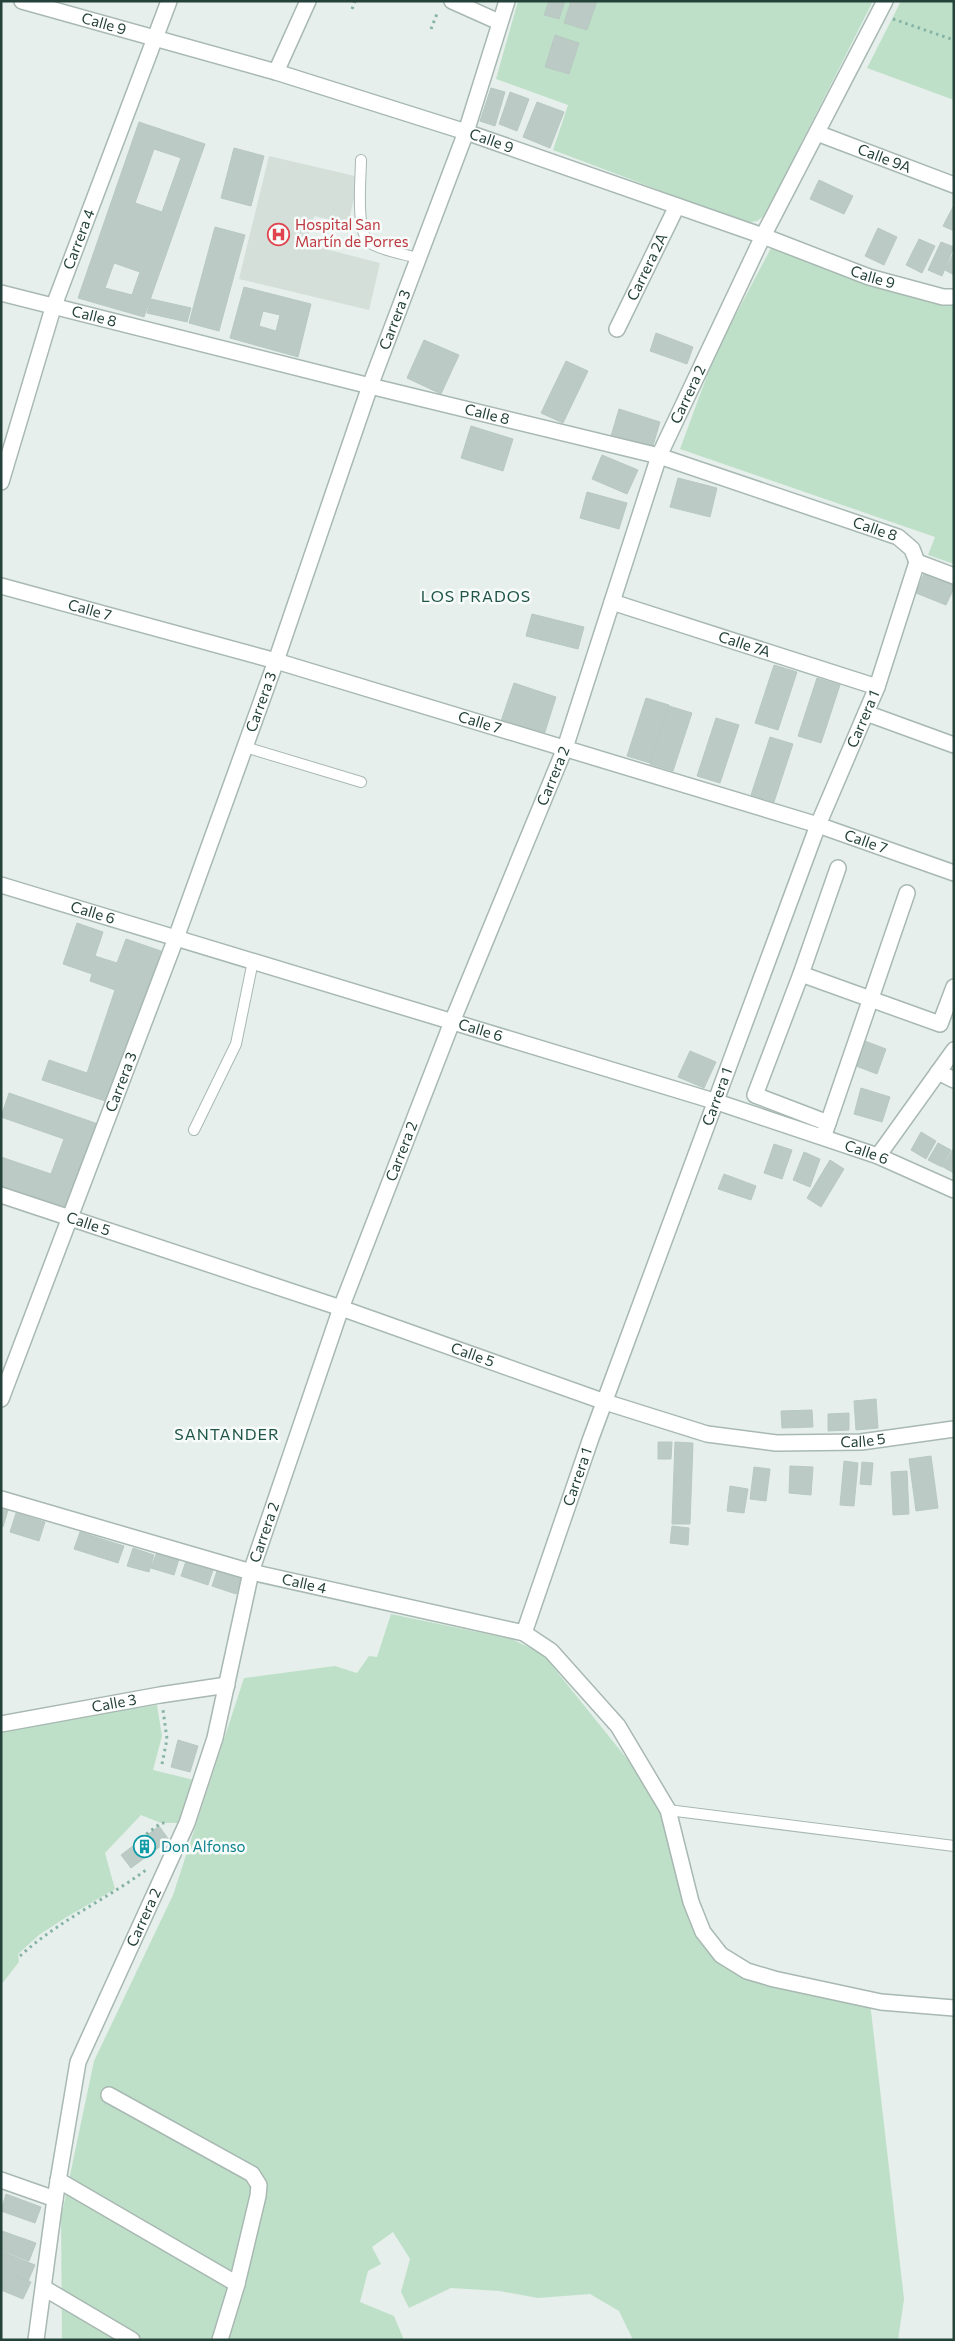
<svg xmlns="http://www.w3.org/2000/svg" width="955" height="2341" font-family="Commissioner,sans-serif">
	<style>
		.built { fill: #d4dfda }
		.green { fill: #bfe0c8 }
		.building { fill: #bbcac4; stroke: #b8c9c2; fill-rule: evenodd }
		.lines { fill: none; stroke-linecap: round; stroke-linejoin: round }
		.service-casing { stroke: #a8b8b2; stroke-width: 12 }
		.minor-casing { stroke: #a8b8b2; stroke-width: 18 }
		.path { stroke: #86b3a5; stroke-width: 3; stroke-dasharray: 2.5 4; stroke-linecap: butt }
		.service { stroke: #fff; stroke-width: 10 }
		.minor { stroke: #fff; stroke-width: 15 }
		.labels { text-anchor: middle; stroke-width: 5; stroke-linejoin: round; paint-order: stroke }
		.street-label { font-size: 15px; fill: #24423a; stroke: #f7fbf9 }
		.health-label { font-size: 15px; fill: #be3a42; stroke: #f7fbf9; text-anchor: start }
		.culture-label { font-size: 15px; fill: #0d838f; stroke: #f7fbf9; text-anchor: start }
		.neighbourhood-label { font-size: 16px; letter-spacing: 1px; fill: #1f5548; stroke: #f7fbf9 }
	</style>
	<rect width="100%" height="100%" fill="#e6efeb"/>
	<path class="built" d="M269,156l90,21 -11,47 -34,-8 -8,28 74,19 -11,47 -130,-31z"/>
	<path class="green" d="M518,1h355l-108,214 -8,6 -11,2 -193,-73 15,-45 -72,-26z
		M901,1h53v99l-87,-32z
		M771,248l130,43 53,7v266l-26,-9 7,-18 -255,-88 35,-95z
		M391,1614l120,25 31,14 110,137 40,115 40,61 138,36 34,297 -6,41h-265l-14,-29 -29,-17 -52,4 -39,-7 -48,-3 -42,20 -8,-16 9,-33 -17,-27 -21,15 9,17 -13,7 -8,31 34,14 10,24h-342l-1,-122 33,-157 79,-166 71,-217 91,-12 22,7 12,-17 8,1z
		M157,1705l5,31 -9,34 41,10 -14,43h-19l-20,-8 -36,38 10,36 -50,29 -26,17 -21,19 1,8 -18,23v-253l99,-19z"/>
	<path class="building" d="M549,1h16l-6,18 -15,-4z
		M571,1h26l-10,29 -23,-7z
		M555,35l24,8 -10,31 -24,-7z
		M491,88l14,4 -10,34 -15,-5z
		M510,92l19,7 -12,32 -18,-7z
		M537,102l27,10 -14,36 -27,-11z
		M139,122l66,22 -61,173 -66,-19zM154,149l27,9 -19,54 -27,-9zM114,263l26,9 -8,23 -27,-7z
		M234,148l30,8 -13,50 -30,-8z
		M819,180l34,16 -9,18 -34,-15z
		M954,205v26l-11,-5z
		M215,227l30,8 -26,96 -30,-8z
		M878,228l19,9 -13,28 -19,-9z
		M919,239l16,7 -13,27 -16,-8z
		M941,242l13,5 -12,29 -14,-6z
		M954,252v23l-9,-5z
		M244,287l67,17 -13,53 -68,-19zM263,311l17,4 -4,16 -17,-5z
		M151,299l40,9 -4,14 -40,-9z
		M656,333l37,14 -6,17 -37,-13z
		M424,340l35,15 -18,39 -34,-16z
		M566,361l22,10 -25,52 -22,-10z
		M619,409l41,13 -8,27 -41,-13z
		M471,426l42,13 -10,32 -42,-13z
		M602,455l36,15 -11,24 -35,-15z
		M678,478l39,10 -7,29 -40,-10z
		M587,492l40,11 -8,26 -39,-11z
		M926,569l28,12v7l-8,17 -30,-12z
		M532,614l52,13 -6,22 -52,-13z
		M774,665l23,7 -19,58 -23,-7z
		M817,678l23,7 -19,58 -23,-7z
		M514,683l42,14 -12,38 -43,-14z
		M646,698l23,7 -19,58 -23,-7z
		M669,706l23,7 -19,58 -23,-7z
		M716,718l23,7 -19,58 -23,-7z
		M770,737l23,7 -19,58 -23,-7z
		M77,923l26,9 -8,24 22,7 9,-24 35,12 -53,151 -66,-22 7,-20 38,13 28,-83 -25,-9 2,-7 -29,-10z
		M865,1041l21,8 -9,25 -21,-8z
		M690,1051l26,11 -12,26 -26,-11z
		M861,1088l29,9 -8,25 -28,-8z
		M9,1093l89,31 -30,85 -67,-23v-29l50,17 13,-35 -63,-22z
		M921,1132l15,9 -10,18 -15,-9z
		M938,1143l13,7 -9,17 -14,-7z
		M774,1144l18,6 -10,29 -18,-6z
		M953,1149h1v24l-11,-6z
		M804,1152l16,7 -10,28 -17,-7z
		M830,1160l14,9 -23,38 -14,-9z
		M724,1174l32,12 -5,14 -33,-11z
		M876,1399l2,29 -22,2 -2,-29z
		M812,1410l1,17 -31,1 -1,-17z
		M849,1413v17l-21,1v-17z
		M658,1442h14l-1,17h-13z
		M675,1442l18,1 -3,81h-18z
		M931,1456l7,52 -22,3 -7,-52z
		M844,1461l14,2 -4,43 -14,-1z
		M862,1462l11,1 -2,22 -11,-1z
		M790,1466l23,1 -2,28 -22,-2z
		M754,1467l16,2 -4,32 -16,-2z
		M907,1471l2,43 -16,1 -2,-43z
		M730,1486l18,3 -4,24 -17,-2z
		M1,1508l7,2 -5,17 -2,-1z
		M16,1513l29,9 -6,19 -29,-9z
		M672,1526l17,2 -1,17 -18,-2z
		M80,1532l44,14 -6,17 -44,-14z
		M133,1548l21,7 -5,17 -22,-6z
		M157,1552l22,7 -5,16 -23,-7z
		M186,1561l27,9 -5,15 -27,-9z
		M217,1571l24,8 -5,15 -24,-8z
		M178,1740l20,6 -8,26 -19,-5z
		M159,1826l10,14 -38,28 -10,-13z
		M6,2194l35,13 -6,16 -34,-12z
		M2,2231l34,12 -7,18 -28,-11z
		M1,2251l34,14 -7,16 -27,-12z
		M1,2270l30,12 -8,17 -22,-9z"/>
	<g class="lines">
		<defs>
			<path id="service" d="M361,160c0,18 -6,72 9,83 13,8 34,11 48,15
				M245,747l116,35
				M194,1130l42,-86 17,-83
				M668,1810l286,36"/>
			<g id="minor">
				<path id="s1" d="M22,1l254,71 190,60 297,104 106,41 74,20h11"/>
				<path d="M452,1l47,21"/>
				<path d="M276,72l32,-71"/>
				<path id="s2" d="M817,133l137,52"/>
				<path id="s3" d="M1,293l369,93 289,70 239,81 14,12 5,13"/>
				<path id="s4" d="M617,329l60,-123"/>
				<path id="s5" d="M1,482l52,-174 116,-307"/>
				<path d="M917,562l37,14"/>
				<path id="s6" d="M1,586l275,75 542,164 136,48"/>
				<path id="s7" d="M612,602l265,85"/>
				<path d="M866,713l88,32"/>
				<path id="s8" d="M1,885l716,217 161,54 76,34"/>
				<path d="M801,974l139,50 14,-37"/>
				<path d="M938,1072l16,8"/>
				<path d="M828,1123l-73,-28 46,-121 37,-106"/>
				<path d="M825,1132l82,-239"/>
				<path d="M878,1156l76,-106"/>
				<path id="s9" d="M1,1195l340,113 264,94 102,32 69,9 85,-1 93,-13"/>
				<path id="s10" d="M1,1399l175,-461 100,-277 94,-275 96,-254 41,-131"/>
				<path id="s11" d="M1,1499l250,73 273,61 27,18 67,75 50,84 23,92 12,30 18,23 26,16 27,8 107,23 73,6"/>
				<path id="s12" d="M524,1633l67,-195 227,-613 59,-138 40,-125"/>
				<path id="s13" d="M1,1724l159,-29 67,-10"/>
				<path d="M109,2095l143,79 7,11 -1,11 -21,88 -17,56"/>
				<path d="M1,2180l54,19"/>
				<path d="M58,2180l179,104"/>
				<path d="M44,2288l88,52"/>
				<path id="s14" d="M36,2340l19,-141 23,-137 109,-239 28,-85 36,-166 90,-264 111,-286 113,-274 94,-292 104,-220 122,-235"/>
			</g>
		</defs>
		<use href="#service" class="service-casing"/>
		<use href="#minor" class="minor-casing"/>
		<path class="path" d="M352,9l3,-8
			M893,19l61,21
			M431,29l7,-18
			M162,1764l5,-25 -4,-29
			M141,1838l20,-15h7
			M20,1956c38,-35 85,-56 126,-86"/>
		<use href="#service" class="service"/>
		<use href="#minor" class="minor"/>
	</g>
	<defs>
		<symbol id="hospital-ring" viewBox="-11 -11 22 22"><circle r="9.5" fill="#f7fbf9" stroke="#e0444e" stroke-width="1.5"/><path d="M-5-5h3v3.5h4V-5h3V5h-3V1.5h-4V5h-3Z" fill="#e0444e"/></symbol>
		<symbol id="building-ring" viewBox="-11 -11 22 22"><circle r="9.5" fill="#f7fbf9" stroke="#0f9aa8" stroke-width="1.5"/><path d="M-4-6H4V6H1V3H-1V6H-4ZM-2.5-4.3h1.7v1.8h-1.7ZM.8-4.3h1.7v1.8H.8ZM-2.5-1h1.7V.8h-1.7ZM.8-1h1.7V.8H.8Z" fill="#0f9aa8"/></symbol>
	</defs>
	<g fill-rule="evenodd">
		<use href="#hospital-ring" x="266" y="222" width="25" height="25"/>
		<use href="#building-ring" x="132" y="1834" width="25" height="25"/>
	</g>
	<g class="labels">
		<g class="street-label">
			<text dy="5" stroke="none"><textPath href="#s1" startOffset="85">Calle 9</textPath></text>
			<text dy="5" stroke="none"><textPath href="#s1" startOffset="490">Calle 9</textPath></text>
			<text dy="5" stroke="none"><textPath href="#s2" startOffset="72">Calle 9A</textPath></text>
			<text dy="5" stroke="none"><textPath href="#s5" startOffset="255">Carrera 4</textPath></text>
			<text dy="5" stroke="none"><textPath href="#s4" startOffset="69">Carrera 2A</textPath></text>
			<text dy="5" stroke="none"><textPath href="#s1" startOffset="895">Calle 9</textPath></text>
			<text dy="5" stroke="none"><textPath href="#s3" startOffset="96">Calle 8</textPath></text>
			<text dy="5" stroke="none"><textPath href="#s10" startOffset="1149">Carrera 3</textPath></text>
			<text dy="5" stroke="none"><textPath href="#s14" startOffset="2060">Carrera 2</textPath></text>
			<text dy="5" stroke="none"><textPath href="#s3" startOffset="501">Calle 8</textPath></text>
			<text dy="5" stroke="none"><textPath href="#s3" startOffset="906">Calle 8</textPath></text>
			<text dy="5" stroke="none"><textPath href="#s6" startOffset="92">Calle 7</textPath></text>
			<text dy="5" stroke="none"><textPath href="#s7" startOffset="139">Calle 7A</textPath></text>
			<text dy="5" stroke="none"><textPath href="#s10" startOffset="744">Carrera 3</textPath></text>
			<text dy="5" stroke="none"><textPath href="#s12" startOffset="975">Carrera 1</textPath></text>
			<text dy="5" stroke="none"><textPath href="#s6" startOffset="498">Calle 7</textPath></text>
			<text dy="5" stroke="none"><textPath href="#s14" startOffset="1655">Carrera 2</textPath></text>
			<text dy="5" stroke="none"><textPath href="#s6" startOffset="902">Calle 7</textPath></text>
			<text dy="5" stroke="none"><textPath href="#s8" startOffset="96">Calle 6</textPath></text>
			<text dy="5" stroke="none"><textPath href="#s8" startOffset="501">Calle 6</textPath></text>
			<text dy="5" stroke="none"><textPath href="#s10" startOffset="339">Carrera 3</textPath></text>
			<text dy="5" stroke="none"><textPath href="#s12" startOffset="570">Carrera 1</textPath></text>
			<text dy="5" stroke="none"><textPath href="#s14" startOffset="1250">Carrera 2</textPath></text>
			<text dy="5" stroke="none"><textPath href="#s8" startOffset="906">Calle 6</textPath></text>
			<text dy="5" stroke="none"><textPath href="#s9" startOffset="92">Calle 5</textPath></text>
			<text dy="5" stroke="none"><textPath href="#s9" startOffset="498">Calle 5</textPath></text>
			<text dy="5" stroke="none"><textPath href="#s9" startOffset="902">Calle 5</textPath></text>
			<text dy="5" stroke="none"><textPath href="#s12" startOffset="165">Carrera 1</textPath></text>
			<text dy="5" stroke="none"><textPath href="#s14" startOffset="845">Carrera 2</textPath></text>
			<text dy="5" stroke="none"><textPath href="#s11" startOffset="315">Calle 4</textPath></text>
			<text dy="5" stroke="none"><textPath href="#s13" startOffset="115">Calle 3</textPath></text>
			<text dy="5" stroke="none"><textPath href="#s14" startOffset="440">Carrera 2</textPath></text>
		</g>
		<g class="health-label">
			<text x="295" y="230">Hospital San<tspan x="295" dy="17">Martín de Porres</tspan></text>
		</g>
		<g class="culture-label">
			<text x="161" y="1852">Don Alfonso</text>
		</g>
		<g class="neighbourhood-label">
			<text x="476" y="602">LOS PRADOS</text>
			<text x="227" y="1440">SANTANDER</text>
		</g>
	</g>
	<rect width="955" height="2341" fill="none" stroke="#24423a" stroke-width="5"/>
</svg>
